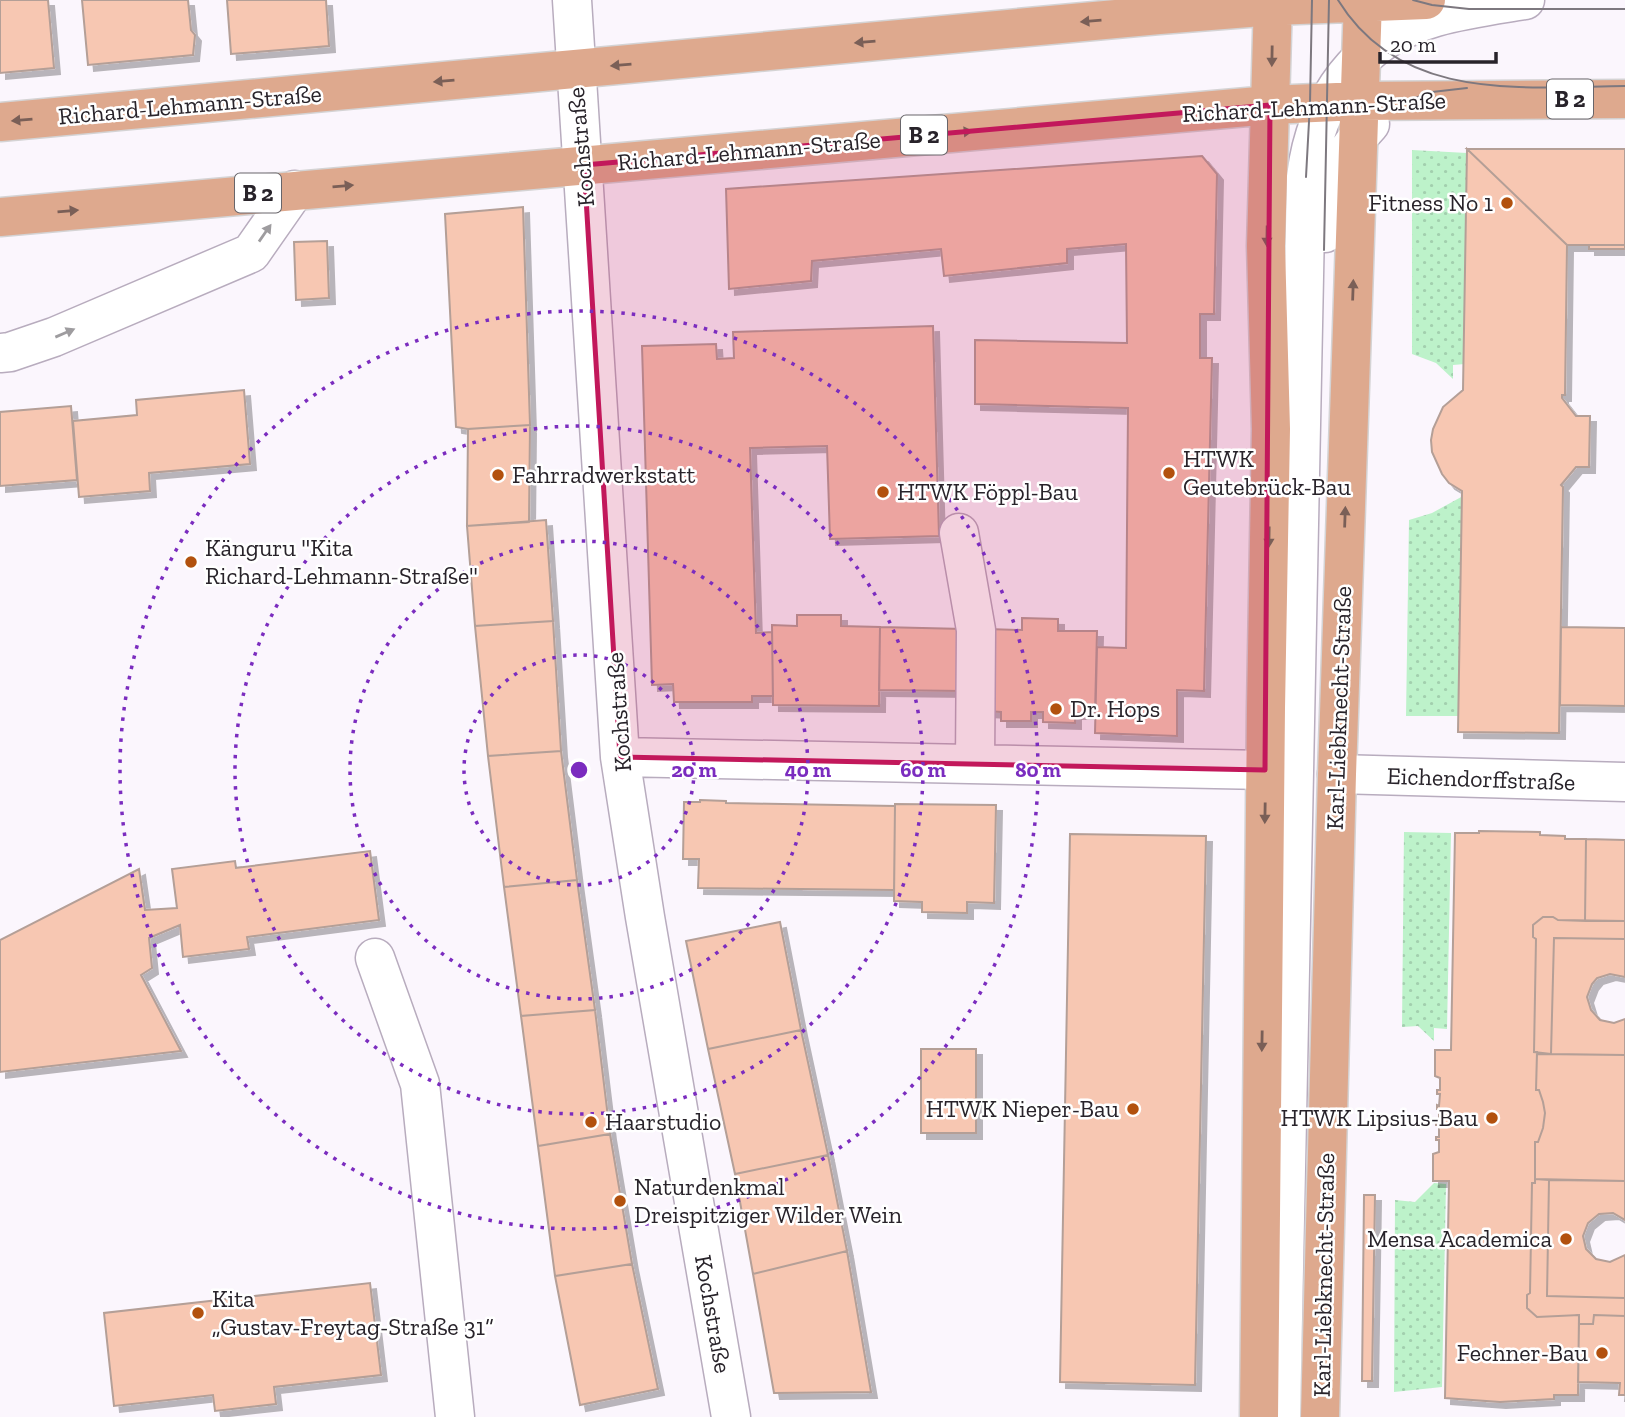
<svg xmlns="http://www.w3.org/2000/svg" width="1625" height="1417" font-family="'Zilla Slab',serif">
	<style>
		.grass { fill: url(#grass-dots) }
		.building { fill: #f7c7b2; stroke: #b49f97; stroke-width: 2; filter: url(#shadow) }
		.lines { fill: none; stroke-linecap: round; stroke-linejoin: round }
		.minor-casing { stroke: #b8acbe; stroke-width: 41 }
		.major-casing { stroke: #d4d3d4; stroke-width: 41 }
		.minor { stroke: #fff; stroke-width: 38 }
		.major { stroke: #dea98e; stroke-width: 38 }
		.tram { stroke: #7d787f; stroke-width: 2 }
		.oneway { fill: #7a5f57 }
		.oneway2 { fill: #9e9c9f }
		.marked { fill: #c2185b; fill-opacity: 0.2; stroke: #c2185b; stroke-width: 5; stroke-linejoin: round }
		.ring { fill: none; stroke: #7b2cbf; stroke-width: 3.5; stroke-dasharray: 3.5 7 }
		.poi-dot { fill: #b2510e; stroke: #fff; stroke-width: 2.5 }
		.labels { text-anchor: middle; stroke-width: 5; stroke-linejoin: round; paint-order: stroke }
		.shield { fill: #fff; stroke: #68656a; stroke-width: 2 }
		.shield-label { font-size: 23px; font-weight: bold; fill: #28232a }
		.street-label { font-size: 24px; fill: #28232a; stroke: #fff }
		.poi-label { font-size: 24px; fill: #28232a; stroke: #fff; text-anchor: start }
		.centre { fill: #7b2cbf; stroke: #fff; stroke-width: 3.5 }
		.ring-label { font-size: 21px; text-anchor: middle; font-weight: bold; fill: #7b2cbf; stroke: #fff; stroke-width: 5; stroke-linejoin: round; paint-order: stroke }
	</style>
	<defs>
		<pattern id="grass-dots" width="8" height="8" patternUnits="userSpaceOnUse" patternTransform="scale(1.75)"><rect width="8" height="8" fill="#bdf2ca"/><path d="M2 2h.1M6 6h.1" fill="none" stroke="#a2cfae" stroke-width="1.8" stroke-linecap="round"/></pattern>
		<filter id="shadow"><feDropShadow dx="6" dy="6" stdDeviation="0" flood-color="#0004"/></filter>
	</defs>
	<rect width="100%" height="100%" fill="#fbf6fd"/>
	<path class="grass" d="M1412,150l55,3 -2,211 -12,1v14l-17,-16 -24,-9z
		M1463,496l-4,220h-53l3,-196 23,-7z
		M1404,832l47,1 -4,196 -13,-1v13l-16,-15 -16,1z
		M1434,1183l12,1 -4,203 -48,5 1,-192 20,2z"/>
	<path class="building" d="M0,0h48l6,68 -54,5z
		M82,0h106l3,30 4,5 -2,20 -105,10z
		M227,0h99l3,46 -98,8z
		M1467,149l100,96 -2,150h-3v3l14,18h14l-1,51h-13l-15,18 2,2 -4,246 -101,-1 4,-241 -13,-8 -7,-9 -10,-22 -1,-12 2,-11 10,-22 20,-17z
		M1467,149h158v96h-58z
		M1202,156l15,18 -3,140h-14v44h12l-8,333 -27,-1v46l-82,-3 2,-86 29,1 2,-240 -153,-4v-64l152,3 -1,-99 -59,5v14l-123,13 -3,-27 -129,12 -1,20 -82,8 -3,-100z
		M523,207l7,218 -62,4 -12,-2 -11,-213z
		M327,241l2,57 -33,2 -2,-58z
		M1589,245h36v4h-36z
		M933,326l6,210 -109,3 -3,-93 -77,2 6,185 16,-1 1,64h-21v6h-78l-1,-18 -21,1 -10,-339 74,-2 1,15 17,-1 -1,-26z
		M244,390l6,74 -101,9 1,18 -71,6 -6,-76 64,-6 -1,-15z
		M71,406l6,74 -77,6v-74z
		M530,425l-1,97 -62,4 1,-97z
		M546,520l7,101 -78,5 -8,-100z
		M797,615h44v11l39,1 -1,79 -106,-1 -1,-80 25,1z
		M1022,618l36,1v12h39l-2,82h-20v10l-32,-1v-10h-12v9h-30v-9l-15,-1 2,-82 34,1z
		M553,621l8,130 -73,5 -13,-130z
		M880,627l84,2 -1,62 -84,-1z
		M1561,627l64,1v78l-65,-1z
		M561,751l16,129 -73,7 -16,-131z
		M700,800l26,1v2l169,3 -1,84 -196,-2 1,-29h-16l1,-57h16z
		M895,804l101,1 -2,98 -27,-1v11l-45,-1v-10l-28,-1z
		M1479,831l61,1v3l25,1v3h21l-1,82 -27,-1 -5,-3h-10l-10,8v12l3,2 -2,113h3l-1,38h3l4,12 2,11 -2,15 -5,14h-3v41h-3l-2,110 -3,2v13l10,9 42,-2 -1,80h-24v4l-54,3 -55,-4 4,-217h-16v-27l6,-2v-12h-3v-3h3v-12h-3v-4h3v-12h-2v-4l2,1 1,-12h-3v-4h3v-12l-5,-2v-26h16l4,-217h24z
		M1070,834l136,2 -11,549 -135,-3z
		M1586,839l39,1v81h-40z
		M370,851l9,69 -132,17 2,12 -66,8 -3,-32 -31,13 3,30 -11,7 40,76 -181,21v-132l139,-71 6,41 32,-2 -5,-39 63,-8 1,7z
		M577,880l18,130 -74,6 -17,-129z
		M1543,917h10l5,3 67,1v18l-71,-1 -3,116 -17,-2 2,-113 -3,-2v-12z
		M780,922l21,108 -93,19 -22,-108z
		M1554,938l71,1v38l-15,-3 -13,4 -5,6 -5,13 4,13 9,10 14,3 11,-4v36l-74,-1z
		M595,1010l15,124 -72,12 -17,-130z
		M801,1030l27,125 -93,19 -27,-125z
		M921,1049h55v84h-55z
		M1537,1054l88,1v126l-90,-2v-37h3l5,-14 2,-15 -2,-11 -4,-12h-3z
		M610,1134l22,130 -77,12 -17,-130z
		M828,1155l19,96 -94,23 -18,-100z
		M1535,1179l14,1 -2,116 78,2v18l-31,-1 -1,9h-14v-9l-42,2 -10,-9v-13l3,-2 2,-110h3z
		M1549,1180l76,1v39l-12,-7 -14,1 -11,9 -5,13 3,13 10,10 14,3 15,-7v43l-78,-2z
		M1364,1195h11l-3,186h-10z
		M847,1251l24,141 -97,1 -21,-119z
		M632,1264l26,125 -78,16 -25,-129z
		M370,1283l11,92 -107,12 2,17 -61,7 -2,-16 -99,11 -10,-93z
		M1594,1315l31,1v79h-6l1,-12 -42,-1 1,-58h14z"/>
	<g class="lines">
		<defs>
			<path id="minor" d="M572,0l48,757 25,160 86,500
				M1325,233c3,-46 12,-75 45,-109
				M0,353l10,-1 44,-15 197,-84 44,-63
				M959,533l17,97 -1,134
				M620,757l645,13
				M1337,774l288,8
				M375,958l45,126 35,333
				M1281,1417l25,-1240c10,-78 52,-138 130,-160 29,-8 59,-12 89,-17"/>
			<path id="major" d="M0,122l1159,-107 114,-9 153,-6
				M0,217l1270,-112 89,-4 266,-2
				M1259,1417l7,-709 5,-279 -5,-183 7,-246
				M1320,1417l17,-643 26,-774"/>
		</defs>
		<use href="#minor" class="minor-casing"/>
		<use href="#major" class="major-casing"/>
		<use href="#minor" class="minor"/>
		<use href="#major" class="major"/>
		<path class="tram" d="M1338,0c63,103 184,87 287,86
			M1413,0l19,5 37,4h156
			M1407,101l25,-9 35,-4
			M1306,177l4,-74 2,-103
			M1324,250l5,-250"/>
	</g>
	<defs><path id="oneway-solid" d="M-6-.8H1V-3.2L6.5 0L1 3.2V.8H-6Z" transform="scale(1.75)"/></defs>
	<g class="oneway">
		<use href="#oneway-solid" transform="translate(1091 21) rotate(175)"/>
		<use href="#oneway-solid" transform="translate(865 42) rotate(175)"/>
		<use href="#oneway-solid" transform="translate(1272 56) rotate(91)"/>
		<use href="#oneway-solid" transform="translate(621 65) rotate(175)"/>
		<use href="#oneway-solid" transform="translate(444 81) rotate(175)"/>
		<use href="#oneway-solid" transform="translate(22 120) rotate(175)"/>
		<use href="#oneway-solid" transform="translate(962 132) rotate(-5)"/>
		<use href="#oneway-solid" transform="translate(343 186) rotate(-5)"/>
		<use href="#oneway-solid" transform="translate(68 211) rotate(-5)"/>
		<use href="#oneway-solid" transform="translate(1267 236) rotate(91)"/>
		<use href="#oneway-solid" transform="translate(1353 290) rotate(-88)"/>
		<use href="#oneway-solid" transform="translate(1345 517) rotate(-88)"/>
		<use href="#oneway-solid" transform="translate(1269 537) rotate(91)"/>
		<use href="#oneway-solid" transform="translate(1265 813) rotate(91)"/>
		<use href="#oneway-solid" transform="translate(1262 1041) rotate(91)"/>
	</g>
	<g class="oneway2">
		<use href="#oneway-solid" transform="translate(265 233) rotate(-55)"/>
		<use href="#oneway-solid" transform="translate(65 333) rotate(-23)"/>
	</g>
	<path class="marked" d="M1270,105l-5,665 -645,-13 -36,-592z"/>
	<g class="ring">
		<circle cx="579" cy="770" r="115"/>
		<circle cx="579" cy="770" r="229"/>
		<circle cx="579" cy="770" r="344"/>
		<circle cx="579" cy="770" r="459"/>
	</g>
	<g class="poi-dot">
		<circle cx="1507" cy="203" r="7"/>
		<circle cx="1169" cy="473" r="7"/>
		<circle cx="498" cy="475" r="7"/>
		<circle cx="883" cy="492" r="7"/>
		<circle cx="191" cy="562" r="7"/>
		<circle cx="1056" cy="709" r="7"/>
		<circle cx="1133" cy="1109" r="7"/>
		<circle cx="1492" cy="1118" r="7"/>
		<circle cx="591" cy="1122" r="7"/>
		<circle cx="620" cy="1201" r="7"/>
		<circle cx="1566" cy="1239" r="7"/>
		<circle cx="198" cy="1313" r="7"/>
		<circle cx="1602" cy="1353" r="7"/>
	</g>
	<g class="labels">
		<g class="shield">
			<rect x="1547" y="79.5" width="46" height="39" rx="5"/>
			<rect x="901" y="115.5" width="46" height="39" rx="5"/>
			<rect x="235" y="173.5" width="46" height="39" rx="5"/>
		</g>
		<g class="shield-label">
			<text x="1570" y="107">B 2</text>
			<text x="924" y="143">B 2</text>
			<text x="258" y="201">B 2</text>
		</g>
		<g class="street-label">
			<text transform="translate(190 105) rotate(-5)" y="8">Richard-Lehmann-Straße</text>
			<text transform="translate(1314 107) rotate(-3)" y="8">Richard-Lehmann-Straße</text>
			<text transform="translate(581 147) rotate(-95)" y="8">Kochstraße</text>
			<text transform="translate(749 151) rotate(-5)" y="8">Richard-Lehmann-Straße</text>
			<text transform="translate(1339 708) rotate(-88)" y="8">Karl-Liebknecht-Straße</text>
			<text transform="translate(619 712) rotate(-94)" y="8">Kochstraße</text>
			<text transform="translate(1481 779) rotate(2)" y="8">Eichendorffstraße</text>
			<text transform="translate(1324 1275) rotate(-89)" y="8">Karl-Liebknecht-Straße</text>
			<text transform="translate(713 1314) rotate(80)" y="8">Kochstraße</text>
		</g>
		<g class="poi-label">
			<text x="1493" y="211" text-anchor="end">Fitness No 1</text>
			<text x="1183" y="467">HTWK<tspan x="1183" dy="28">Geutebrück-Bau</tspan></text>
			<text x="512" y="483">Fahrradwerkstatt</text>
			<text x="897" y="500">HTWK Föppl-Bau</text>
			<text x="205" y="556">Känguru "Kita<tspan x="205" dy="28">Richard-Lehmann-Straße"</tspan></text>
			<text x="1070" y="717">Dr. Hops</text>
			<text x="1119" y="1117" text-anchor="end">HTWK Nieper-Bau</text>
			<text x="1478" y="1126" text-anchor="end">HTWK Lipsius-Bau</text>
			<text x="605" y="1130">Haarstudio</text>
			<text x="634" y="1195">Naturdenkmal<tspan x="634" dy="28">Dreispitziger Wilder Wein</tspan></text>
			<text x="1552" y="1247" text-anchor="end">Mensa Academica</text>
			<text x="212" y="1307">Kita<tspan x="212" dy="28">„Gustav-Freytag-Straße 31“</tspan></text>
			<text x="1588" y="1361" text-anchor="end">Fechner-Bau</text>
		</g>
	</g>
	<circle cx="579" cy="770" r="10" class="centre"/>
	<g class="ring-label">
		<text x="694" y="777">20 m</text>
		<text x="808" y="777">40 m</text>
		<text x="923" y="777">60 m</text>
		<text x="1038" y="777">80 m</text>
	</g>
	<path d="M1380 52v10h116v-10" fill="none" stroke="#28232a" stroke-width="3.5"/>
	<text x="1390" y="52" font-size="21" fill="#28232a" stroke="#ffffff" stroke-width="5" paint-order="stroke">20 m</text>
</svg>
